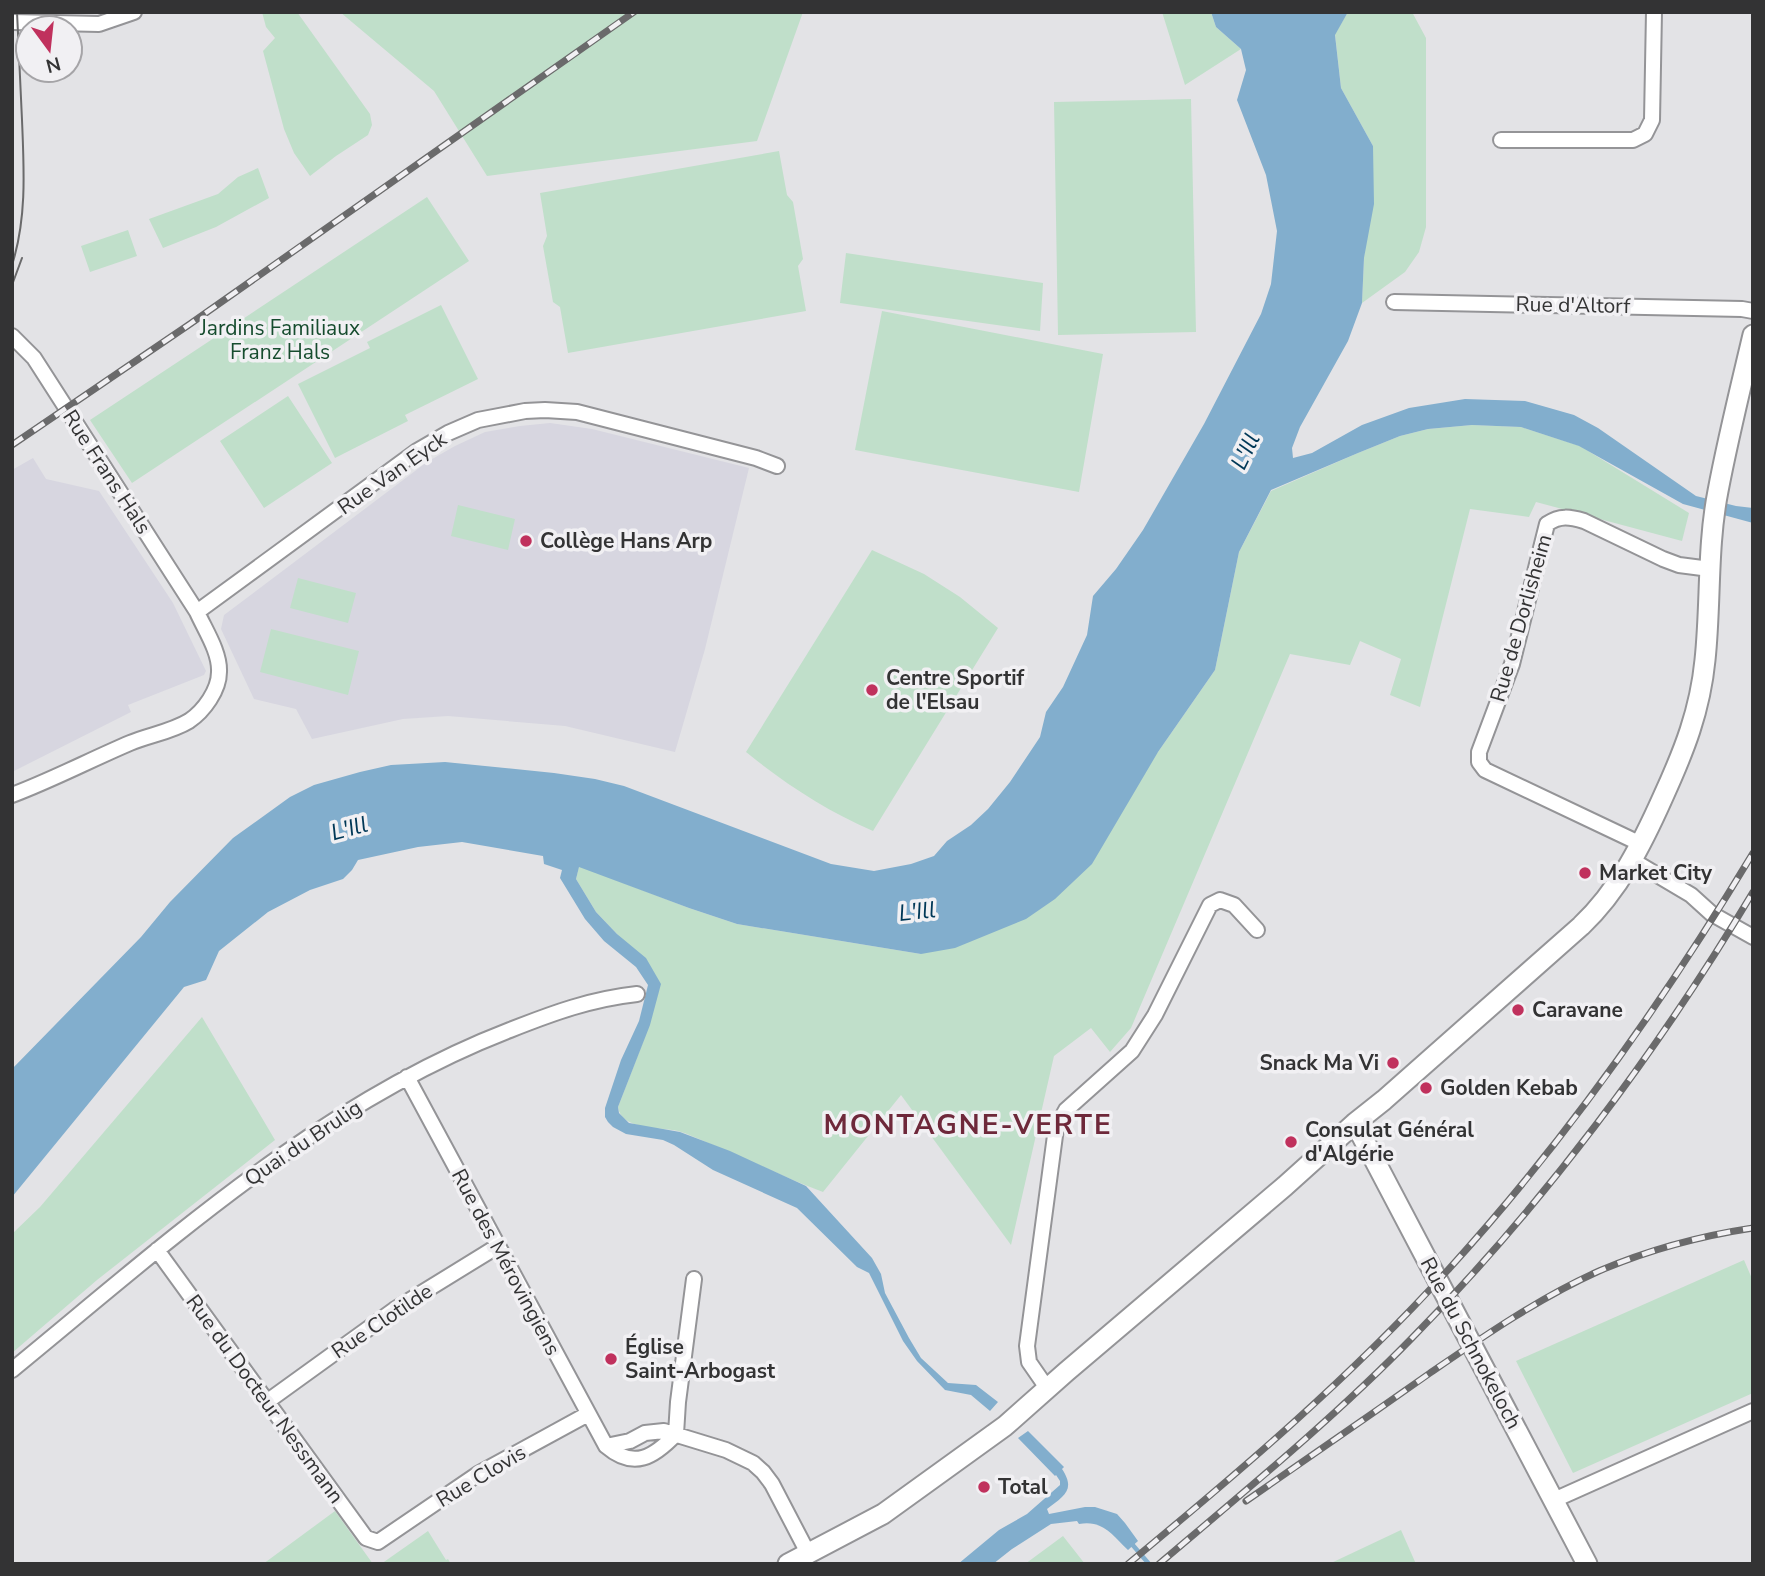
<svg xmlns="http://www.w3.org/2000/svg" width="1765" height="1576" font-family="'Nunito Sans',sans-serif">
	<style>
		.built { fill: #d7d6e0 }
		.green { fill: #c0dfca }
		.water { fill: #82aecd }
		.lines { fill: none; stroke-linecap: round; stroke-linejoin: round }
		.stream { stroke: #82aecd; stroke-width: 4.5 }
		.street-casing { stroke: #949497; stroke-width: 18 }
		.secondary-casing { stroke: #949497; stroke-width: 23 }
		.street { stroke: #fff; stroke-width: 14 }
		.secondary { stroke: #fff; stroke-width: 19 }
		.tram { stroke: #6a6a6b; stroke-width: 2 }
		.rail-casing { stroke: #6a6a6b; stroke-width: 7 }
		.rail { stroke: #f1f0f3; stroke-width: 4.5; stroke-dasharray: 13; stroke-linecap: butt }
		.poi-dot { fill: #c0315d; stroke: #f1f0f3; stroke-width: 2.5 }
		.labels { text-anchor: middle; stroke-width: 7; stroke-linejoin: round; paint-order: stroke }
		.street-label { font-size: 21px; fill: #333334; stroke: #f1f0f3 }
		.park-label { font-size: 21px; fill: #164c2e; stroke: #f1f0f3 }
		.poi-label { font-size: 21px; font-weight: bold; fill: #333334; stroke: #f1f0f3; text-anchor: start }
		.water-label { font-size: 23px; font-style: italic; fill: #003857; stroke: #f1f0f3 }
		.district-label { font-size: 28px; font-weight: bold; letter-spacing: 2px; fill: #6e283a; stroke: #f1f0f3 }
	</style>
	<rect width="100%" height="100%" fill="#e3e3e6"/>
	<path class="built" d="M550,423l42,6 157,39 -44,181 -30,103 -110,-26 -117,-10 -45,3 -91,20 -16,-30 -42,-10 -33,-70 3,-14 203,-153 28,-16 30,-14 35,-6z
		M33,458l13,21 53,12 74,112 33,68 -2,4 -76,30 3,7 -119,60v-302z"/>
	<path class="green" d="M262,12h35l73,102 2,11 -4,10 -32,21 -26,20 -16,-23 -10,-24 -21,-78 12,-13 -9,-11z
		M340,12h463l-46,129 -270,35 -53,-85z
		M1162,12h49l5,15 25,22 -56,36z
		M1348,12h64l14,26v189l-7,25 -14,20 -43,31 2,-45 9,-112 -32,-58 -6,-54z
		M1191,99l5,233 -138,3 -4,-233z
		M779,151l8,44 6,7 10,57 -5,7 8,45 -238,42 -8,-46 -7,-5 -10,-56 4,-10 -7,-43z
		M258,168l11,30 -53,29 -53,21 -14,-29 69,-25 20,-17z
		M427,197l42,64 -337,222 -42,-63z
		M128,230l9,26 -47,16 -9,-26z
		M846,253l197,30 -3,48 -200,-28z
		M441,305l37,74 -73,36 3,6 -73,37 -37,-74 72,-36 -3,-6z
		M882,311l221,43 -24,138 -224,-42z
		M288,396l44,67 -68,45 -44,-67z
		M1472,425l49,2 59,19 109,67 -7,28 -146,-39 -7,15 -59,-8 -50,198 -30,-12 11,-36 -41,-18 -10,24 -60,-11 -159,374 -21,24 -19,-24 -37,28 -43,189 -110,-150 -78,97c-39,-14 -76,-34 -115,-49 -9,-4 -20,-9 -30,-12 -18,-4 -57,-1 -60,-24l25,-65 17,-58 -43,-50 -21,-22 -20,-33 3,-13 110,42 48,16 184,30 237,-202 57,-82 24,-118 32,-61 87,-38 42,-17 28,-7z
		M458,505l57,14 -7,31 -57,-14z
		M872,550l52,24 36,23 38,31 -125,203c-46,-20 -89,-48 -127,-79z
		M298,578l58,15 -8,30 -58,-15z
		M271,629l88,22 -11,44 -88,-23z
		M202,1017l73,123 -178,140 -85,73v-119l28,-27z
		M1744,1260l9,21v112l-180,80 -57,-112z
		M335,1511l38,53h-110z
		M1401,1530l15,34h-87z
		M428,1531l18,29 2,-1 3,5h-70z
		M1063,1536l22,28h-60z"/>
	<path class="water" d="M1211,12h137l-13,23 6,53 32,58 1,58 -10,54 -2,45 -14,38 -48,86 -8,21 1,10 19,-5 50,-28 47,-17 56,-9 60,2 49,14 24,13 98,68 40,10 17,2v15l-70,-19 -104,-58 -58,-19 -49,-2 -44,4 -28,7 -42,17 -87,37 -32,62 -24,118 -57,82 -66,112 -37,35 -29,20 -71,29 -34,6 -184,-30 -48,-16 -110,-41 -3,12 20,33 21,22 29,24 15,26 -11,41 -32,82 1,6 10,10 51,9 50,19 76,35 66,72 9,16 4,19 24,45 12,20 27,25 28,2 22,17 -8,9 -19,-16 -26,-5 -28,-29 -14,-20 -34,-68 -12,-6 -60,-59 -84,-38 -39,-25 -11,-5 -37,-6 -13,-7 -5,-5 -3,-5v-9l16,-48 18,-39 9,-36 -12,-18 -32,-26 -19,-22 -25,-41 2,-8 -18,-6 -1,-8 -81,-14 -44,5 -60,13 -6,10 -9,9 -33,11 -42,22 -49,39 -13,29 -22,7 -172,210v-128l129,-132 29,-35 63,-64 57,-41 24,-12 46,-13 31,-7 54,-3 109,11 41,6 29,7 207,78 43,7 37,-7 23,-8 13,-15 24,-16 17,-16 22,-27 30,-45 6,-25 17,-25 24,-52 6,-39 23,-27 27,-39 61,-106 57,-110 10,-30 6,-53 -11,-56 -29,-75 9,-30 -5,-21 -25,-22z
		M1028,1431l36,36 -2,2c14,21 2,27 -15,40l2,5 36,-7h10l22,7 8,9 13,18 -10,9c-16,-15 -24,-30 -49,-26l-2,-3 -26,3 -39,25 -19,15h-35l41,-34 28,-16 33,-29v-4l-4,-6 -1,1 -37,-38z"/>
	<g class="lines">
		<path class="stream" d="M1131,1543l18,21"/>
		<defs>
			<path id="street" d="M12,22l87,2 35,-12
				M1501,140h132l12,-6 7,-14 2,-108
				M1394,302l348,7 11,2
				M12,336l22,22 163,254c8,18 23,40 22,60 0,18 -15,39 -30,49 -18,11 -40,14 -59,22 -40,17 -78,37 -118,52
				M197,612l220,-161 31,-18 30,-13 47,-9 20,-1 32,2 179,46 21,8
				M1641,844l-156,-74 -6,-8v-10l33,-88 35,-140c13,-9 23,-7 37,-3l79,38 16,6 31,4
				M1632,860l59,35 21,19 41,23
				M407,1077l199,369c28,24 48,11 70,-12
				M157,1250l209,288 12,4 100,-68 110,-60
				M12,1370c155,-127 308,-267 498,-340 43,-17 81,-31 127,-36
				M1047,1388l-18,-26 -2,-16 29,-218 10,-18 66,-59 23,-36 55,-110 10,-5 14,5 23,25
				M268,1401l126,-91 104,-64
				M676,1434l2,-32 16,-123
				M606,1446l24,-5 15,-8 19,-2 62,19 27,13 10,9 9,12 36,69
				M1554,1500l199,-89"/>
			<path id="secondary" d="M1355,1123l232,441
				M788,1564l95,-50 122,-88 61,-54 219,-186 70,-63 29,-23 197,-174c38,-36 61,-82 82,-129 21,-46 37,-86 42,-137 6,-56 2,-113 13,-169 10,-53 23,-105 35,-156"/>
		</defs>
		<use href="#street" class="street-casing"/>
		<use href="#secondary" class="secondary-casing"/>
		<use href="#street" class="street"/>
		<use href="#secondary" class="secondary"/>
		<path class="tram" d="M12,265c15,-47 12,-96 10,-145 -2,-36 -3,-72 -5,-108
			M12,285l10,-27"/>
		<defs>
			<path id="rail" d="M12,445l178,-121 444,-312
				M1246,1501c62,-43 123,-85 184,-128 54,-37 109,-75 169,-102 49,-21 101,-35 154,-43
				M1128,1564c111,-92 222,-186 319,-293 117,-128 217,-270 306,-418
				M1159,1564c86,-73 174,-145 253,-226 129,-131 247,-288 341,-446"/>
		</defs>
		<use href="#rail" class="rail-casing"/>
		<use href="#rail" class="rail"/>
	</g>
	<g class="poi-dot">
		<circle cx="526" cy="541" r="7"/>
		<circle cx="872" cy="690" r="7"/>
		<circle cx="1585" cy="873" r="7"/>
		<circle cx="1518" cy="1010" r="7"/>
		<circle cx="1393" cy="1063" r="7"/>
		<circle cx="1426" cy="1088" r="7"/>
		<circle cx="1291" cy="1142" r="7"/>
		<circle cx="611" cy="1359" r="7"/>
		<circle cx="984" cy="1487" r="7"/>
	</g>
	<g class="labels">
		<g class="street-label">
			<text transform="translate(1573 305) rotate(1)" y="7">Rue d'Altorf</text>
			<text transform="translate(107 472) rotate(57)" y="7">Rue Frans Hals</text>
			<text transform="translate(392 473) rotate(-35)" y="7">Rue Van Eyck</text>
			<text transform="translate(1521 618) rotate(-74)" y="7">Rue de Dorlisheim</text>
			<text transform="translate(303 1143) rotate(-34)" y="7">Quai du Brulig</text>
			<text transform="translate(506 1262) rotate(62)" y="7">Rue des Mérovingiens</text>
			<text transform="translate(382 1321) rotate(-34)" y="7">Rue Clotilde</text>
			<text transform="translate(1471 1343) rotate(62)" y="7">Rue du Schnokeloch</text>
			<text transform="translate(265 1399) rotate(54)" y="7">Rue du Docteur Nessmann</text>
			<text transform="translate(481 1476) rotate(-31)" y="7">Rue Clovis</text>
		</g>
		<g class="park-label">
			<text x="280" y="335">Jardins Familiaux<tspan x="280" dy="24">Franz Hals</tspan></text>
		</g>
		<g class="poi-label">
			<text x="540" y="548">Collège Hans Arp</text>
			<text x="886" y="685">Centre Sportif<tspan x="886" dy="24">de l'Elsau</tspan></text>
			<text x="1599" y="880">Market City</text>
			<text x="1532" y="1017">Caravane</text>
			<text x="1379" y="1070" text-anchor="end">Snack Ma Vi</text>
			<text x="1440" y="1095">Golden Kebab</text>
			<text x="1305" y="1137">Consulat Général<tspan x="1305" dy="24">d'Algérie</tspan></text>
			<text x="625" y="1354">Église<tspan x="625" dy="24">Saint-Arbogast</tspan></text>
			<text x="998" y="1494">Total</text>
		</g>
		<g class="water-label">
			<text transform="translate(1245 451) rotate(-64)" y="8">L'Ill</text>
			<text transform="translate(349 828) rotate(-15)" y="8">L'Ill</text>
			<text transform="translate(917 911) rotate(-6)" y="8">L'Ill</text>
		</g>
		<g class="district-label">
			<text x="968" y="1134">MONTAGNE-VERTE</text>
		</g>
	</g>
	<rect width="1765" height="1576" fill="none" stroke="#333334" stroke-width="28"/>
	<g transform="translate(49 49) rotate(165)"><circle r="33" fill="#f1f0f3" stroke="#a5a4a7" stroke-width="2"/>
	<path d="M0-5L12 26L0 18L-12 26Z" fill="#c0315d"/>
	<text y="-10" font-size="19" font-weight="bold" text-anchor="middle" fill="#333334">N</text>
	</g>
</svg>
